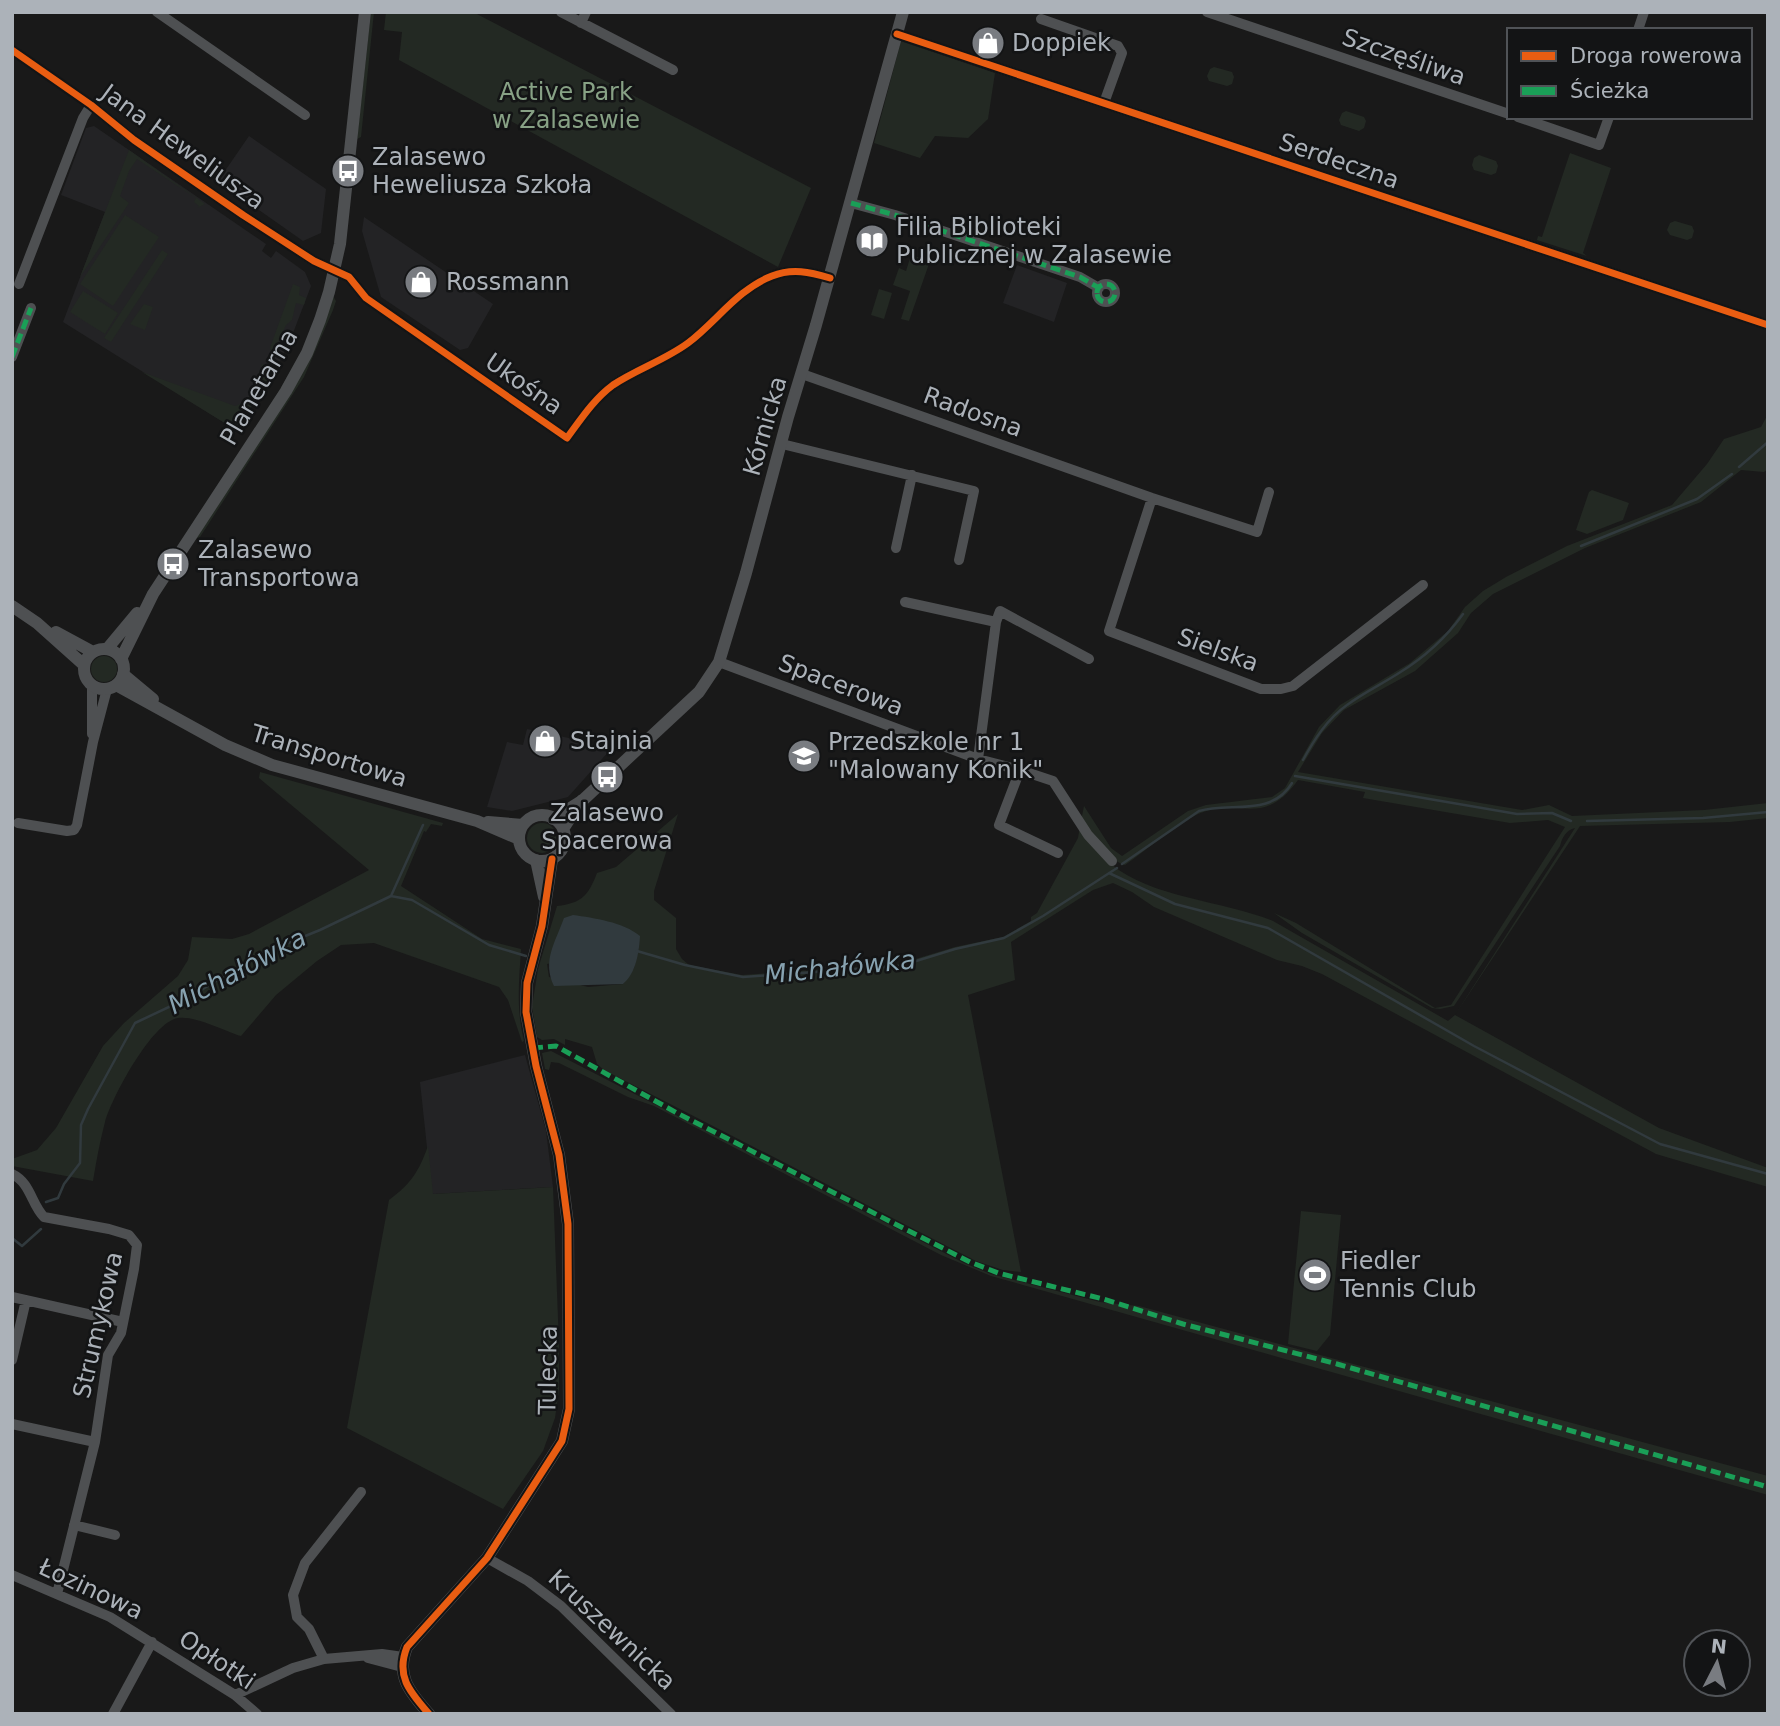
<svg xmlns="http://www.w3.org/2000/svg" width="1780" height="1726" font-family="'DejaVu Sans',sans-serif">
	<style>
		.built { fill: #232325 }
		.green { fill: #232923; fill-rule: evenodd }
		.water { fill: #313a3e }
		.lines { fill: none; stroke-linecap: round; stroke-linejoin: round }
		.stream { stroke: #313a3e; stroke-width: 2.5 }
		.minor { stroke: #4e5052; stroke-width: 10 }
		.tertiary { stroke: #4e5052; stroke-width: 12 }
		.quiet { stroke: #1a9f57; stroke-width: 5; stroke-dasharray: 10 5; stroke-linecap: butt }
		.cycleway-casing { stroke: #131415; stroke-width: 11 }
		.cycleway { stroke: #e95d12; stroke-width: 7 }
		.labels { text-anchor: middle; stroke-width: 5; stroke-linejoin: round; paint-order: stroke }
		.poi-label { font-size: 24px; fill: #acb2b9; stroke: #131415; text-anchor: start }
		.street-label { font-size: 24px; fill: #acb2b9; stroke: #131415 }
		.park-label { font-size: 24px; fill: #87a185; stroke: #131415 }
		.water-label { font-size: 26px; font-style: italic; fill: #87a2b0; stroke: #131415 }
	</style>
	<rect width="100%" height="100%" fill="#191919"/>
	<path class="built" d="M94,126l172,118 -4,7 9,7 5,-7 29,21 6,14 -21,55 -13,26 -41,63 -173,-108 42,-110 -44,-17 25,-67z
		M249,136l77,53 -5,44 -18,8 -85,-60z
		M364,217l129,87 -25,44 -8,2 -79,-53 -19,-66z
		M1017,265l50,18 -13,39 -51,-19z
		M527,729l51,11 32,10 -42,47 -56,14 -25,-4 20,-65 16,3z
		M525,1055l21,76 7,56 -121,7 -12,-112z"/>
	<path class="green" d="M371,12h3l-13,125 -4,2z
		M386,12h87l338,176 -33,79 -379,-207 3,-28 -18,-2z
		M901,41l94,32 -7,46 -20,19 -33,-2 -15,22 -46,-15z
		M1214,67l18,5 2,5 -2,7 -5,2 -18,-5 -2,-5 3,-7z
		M1346,111l18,6 2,4 -2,7 -5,3 -18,-6 -2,-5 3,-7z
		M129,150l76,54 -8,4 2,-2 -5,-4 2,-4 -59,-39 -8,12 -9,25 9,7 -49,74z
		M1570,153l41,15 -28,85 4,3 -50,-16 1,-4 4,1z
		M1479,155l17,6 2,5 -2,7 -5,2 -17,-5 -2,-5 2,-7z
		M125,215l34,22 -46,69 -33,-22z
		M1675,221l17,5 2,5 -2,7 -5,2 -17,-5 -3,-5 3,-7z
		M162,250l6,4 -57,88 -7,-4z
		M911,255l19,6 -21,60 -8,-2 9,-28 -17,-6 6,-17 7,3z
		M293,284l7,3 -1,8 7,3 -2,7 -8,-2 -4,17 -6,5 -9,19 2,10 -8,-3 -1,-3z
		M879,289l13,4 -8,26 -13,-4z
		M83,291l35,22 -13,21 -35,-22z
		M333,296l3,5 -3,9 -29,67 -104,160 -5,2z
		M144,304l9,3 -8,23 -15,-6z
		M262,364l14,5 -40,61 -94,-58 93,34c19,-5 21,-26 27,-42z
		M1768,414v55l-4,3 -23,-2 -40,32 -116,46 -92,46 -22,19 -13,20 -43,38 -71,39 -22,23 -24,39 224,38 27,-5 23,11 132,-6 64,-7v15l-38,4 -150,4 -125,189 204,113 109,40v19l-112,-33 -334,-180 -20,-8 -25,-6 -123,-53 -22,-15 -19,-9 -20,7 -82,52 4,38 -47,15 53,277 -18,-2 -27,-9 -372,-191 -7,-6 -5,-17 -27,-8v6l-11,-6 -12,1 -5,-3 -5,-30 6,-38 19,-63c25,-3 31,-10 40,-33l19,-6 62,-53 -24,77v9l22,18v31l6,10 7,6 53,10 157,-11 56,-17 48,-10 28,-16v-4l6,-4 41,-75 2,-12c10,12 19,28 31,38 40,34 114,37 162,57l175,100 7,-6 120,-187c-9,2 -13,10 -15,18l-106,160 -14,3 -8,-1 -130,-75 -28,-20 22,10 139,85 16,-3 114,-178 -17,-7 -38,3 -147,-25 2,-6 -67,-12c-36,50 -59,15 -102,35 -24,12 -49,35 -71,50 -19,-6 -32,-29 -44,-44l3,-15 27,42 11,8 66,-45 18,-6 66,-8 13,-9 34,-61 21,-22 70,-42 38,-32 17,-24 18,-16 23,-14 61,-31 105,-41 35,-41 17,-25 37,-12zM639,947l-5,21 -11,16 -35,3 -39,-10 -2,-13z
		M1592,490l37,13 -6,17 -36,14 -11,-4 13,-38z
		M91 669a13 13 0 1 1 26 0a13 13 0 1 1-26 0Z
		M260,772l183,51 -1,3 -11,-2 -5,8 -2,-1 -23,55 81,53 39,10c-2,34 -5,59 3,92l-2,1 -14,-42 -9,-13 -125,-44 -33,2 -24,16 -41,34 -35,41c-16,-5 -47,-21 -63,-18 -26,4 -66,79 -73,104 -5,19 -9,40 -12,59l-81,-15v-7l25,-9 19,-22 47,-82 21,-23 54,-47 10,-16 4,-23 40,2 17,-5 120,-64 -110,-92z
		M527 838a15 15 0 1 1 30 0a15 15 0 1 1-30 0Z
		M551,1051l413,212 27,11 109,28 39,4 629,170v19l-777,-219 -50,-21 -287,-149 -26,-9 -69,-34 -8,-1 -2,8 -4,-1 -3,-16z
		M428,1146l5,48 120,-7 6,158v45l-4,28 -12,33 -40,58 -156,-81 42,-228c22,-16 30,-29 39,-54z
		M1301,1211l40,4 -11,120 -13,16 -29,-7z"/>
	<path class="water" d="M573,915c21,3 50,7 67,21 -1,17 -4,37 -17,48l-69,2c-12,-25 1,-43 10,-68z"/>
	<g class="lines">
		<path class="stream" d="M1739,467l29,-25
			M1581,546l116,-47 35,-25
			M1303,760c11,-20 24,-41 44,-55 16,-12 35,-21 52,-32 26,-16 46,-34 64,-59
			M1295,776l222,38 35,-1 19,8
			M1587,821l116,-3 65,-6
			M1122,864l77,-53c31,-9 73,6 93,-28
			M1109,873l66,31 93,24 206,118 186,98 108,30
			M391,896l32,-71
			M637,951l48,14 58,12 157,-11 55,-17 49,-11 39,-22 74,-48
			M46,1202l12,-4 6,-14 16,-21 1,-38 7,-16 47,-86 53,-25 73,-44 59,-24 71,-34 21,4 77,45 37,11
			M12,1238l10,8 19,-17"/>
		<path class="minor" d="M157,12l148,103
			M561,12l112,58
			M1207,12l302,102
			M1041,19l77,27 4,7 -18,50
			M581,23l5,-11
			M1638,30l6,-18
			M897,34l871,291
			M12,50l79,55 43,35 109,75 71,46 35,16 17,21 201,140c14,-19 27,-39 46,-53 24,-16 52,-25 75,-42 28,-21 50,-54 84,-67 20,-8 38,-4 58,2
			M1518,117l81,28 10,-28
			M851,203l44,12 185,62 19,11
			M19,284l64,-166 8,-13
			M1097 293a9 9 0 1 1 18 0a9 9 0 1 1-18 0Z
			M12,357l19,-49
			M802,374l350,124 105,34 12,-40
			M782,444l192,47 -15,69
			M1152,498l-43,133 152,58h20l12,-3 130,-101
			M896,548l16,-73
			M905,602l91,20
			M719,662l259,97 42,11 33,11 35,54 24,26
			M92,685v49
			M978,759l18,-137 4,-11 89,48
			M1020,770l-21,55 59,28
			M18,823l49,8 7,-1 3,-5 16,-83 14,-53
			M12,1174c19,9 19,30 32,43l65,12 20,6 8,10 -3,24 -13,64 -13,22 -13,87 -38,152
			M12,1297l111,25
			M12,1360l14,-60
			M12,1424l83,18
			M74,1525l41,10
			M487,1558l41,23 33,25 110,108
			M12,1575l98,42 125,78 22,19
			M368,1658l34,9
			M324,1659l-15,-30 -12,-12 -4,-22 12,-32 56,-71
			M235,1695l58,-27 31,-9 58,-5 21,3
			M113,1714l39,-72"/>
		<path class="tertiary" d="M12,606l25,17 47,42
			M56,632l37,20
			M84 669a20 20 0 1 1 40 0a20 20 0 1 1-40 0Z
			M107,649l30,-36
			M121,659l32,-65 133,-203 21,-38 13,-33 9,-28 11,-48 25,-232
			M123,674l30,25
			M116,685l109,60 47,20 205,56 42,18
			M519 838a23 23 0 1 1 46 0a23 23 0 1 1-46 0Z
			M553,819l30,-19 116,-108 20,-30 27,-89 42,-156 28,-92 87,-313
			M488,822l35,3
			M563,829l19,-29
			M536,860l8,37
			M429,1714c-18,-21 -34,-37 -22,-67l80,-89 75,-117 7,-32 -1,-185 -9,-69 -23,-89 -10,-54 1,-29 15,-57 10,-67"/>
		<path class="quiet" d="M851,203l44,12 185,62 19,11
			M1097 293a9 9 0 1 1 18 0a9 9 0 1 1-18 0Z
			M12,357l19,-49
			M533,1048l23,-2 121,67 293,149 28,11 105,26 80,25 154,40 431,123"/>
		<defs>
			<path id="cycleway" d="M897,34l871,291
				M12,50l79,55 43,35 109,75 71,46 35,16 17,21 201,140c14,-19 27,-39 46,-53 24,-16 52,-25 75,-42 28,-21 50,-54 84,-67 20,-8 38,-4 58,2
				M429,1714c-18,-21 -34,-37 -22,-67l80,-89 75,-117 7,-32 -1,-185 -9,-69 -23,-89 -10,-54 1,-29 15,-57 10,-67"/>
		</defs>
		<use href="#cycleway" class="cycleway-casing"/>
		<use href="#cycleway" class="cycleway"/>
	</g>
	<defs>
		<symbol id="shop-disc" viewBox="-11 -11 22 22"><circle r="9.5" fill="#797c81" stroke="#131415"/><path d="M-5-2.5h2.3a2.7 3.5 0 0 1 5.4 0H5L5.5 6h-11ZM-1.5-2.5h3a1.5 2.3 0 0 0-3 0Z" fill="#fff"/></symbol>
		<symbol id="bus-disc" viewBox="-11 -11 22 22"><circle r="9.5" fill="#797c81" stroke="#131415"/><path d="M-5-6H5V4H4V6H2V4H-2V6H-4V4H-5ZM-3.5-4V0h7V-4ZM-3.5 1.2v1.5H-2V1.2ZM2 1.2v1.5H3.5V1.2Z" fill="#fff"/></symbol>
		<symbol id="library-disc" viewBox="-11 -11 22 22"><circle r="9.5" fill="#797c81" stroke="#131415"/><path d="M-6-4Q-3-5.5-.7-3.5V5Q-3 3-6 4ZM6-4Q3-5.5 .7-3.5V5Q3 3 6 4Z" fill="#fff"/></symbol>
		<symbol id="school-disc" viewBox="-11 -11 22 22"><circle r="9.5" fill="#797c81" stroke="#131415"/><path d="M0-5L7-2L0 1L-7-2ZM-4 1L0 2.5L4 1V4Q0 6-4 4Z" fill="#fff"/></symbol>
		<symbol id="stadium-disc" viewBox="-11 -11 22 22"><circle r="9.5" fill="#797c81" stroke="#131415"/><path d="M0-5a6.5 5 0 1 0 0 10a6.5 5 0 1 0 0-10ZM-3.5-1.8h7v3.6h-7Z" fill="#fff"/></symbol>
	</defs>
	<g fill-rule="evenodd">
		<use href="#shop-disc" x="969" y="24" width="38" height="38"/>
		<use href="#bus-disc" x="329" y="152" width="38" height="38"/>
		<use href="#library-disc" x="853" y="222" width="38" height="38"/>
		<use href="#shop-disc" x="402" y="263" width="38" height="38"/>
		<use href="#bus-disc" x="154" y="545" width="38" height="38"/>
		<use href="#shop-disc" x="526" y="722" width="38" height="38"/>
		<use href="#school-disc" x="785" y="737" width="38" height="38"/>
		<use href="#bus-disc" x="588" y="758" width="38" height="38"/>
		<use href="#stadium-disc" x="1296" y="1256" width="38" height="38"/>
	</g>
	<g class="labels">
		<g class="poi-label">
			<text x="1012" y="51">Doppiek</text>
			<text x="372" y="165">Zalasewo<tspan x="372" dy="28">Heweliusza Szkoła</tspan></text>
			<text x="896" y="235">Filia Biblioteki<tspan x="896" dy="28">Publicznej w Zalasewie</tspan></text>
			<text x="446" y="290">Rossmann</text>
			<text x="198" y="558">Zalasewo<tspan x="198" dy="28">Transportowa</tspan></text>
			<text x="570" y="749">Stajnia</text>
			<text x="828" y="750">Przedszkole nr 1<tspan x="828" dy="28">"Malowany Konik"</tspan></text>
			<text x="607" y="821" text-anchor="middle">Zalasewo<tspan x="607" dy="28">Spacerowa</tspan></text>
			<text x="1340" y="1269">Fiedler<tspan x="1340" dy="28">Tennis Club</tspan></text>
		</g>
		<g class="street-label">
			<text transform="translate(1404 57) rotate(19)" y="8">Szczęśliwa</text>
			<text transform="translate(183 147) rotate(36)" y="8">Jana Heweliusza</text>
			<text transform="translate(1339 161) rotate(19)" y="8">Serdeczna</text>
			<text transform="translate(524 384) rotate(35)" y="8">Ukośna</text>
			<text transform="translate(259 387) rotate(-60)" y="8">Planetarna</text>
			<text transform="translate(973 412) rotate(20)" y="8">Radosna</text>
			<text transform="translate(765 426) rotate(-74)" y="8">Kórnicka</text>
			<text transform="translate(1218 650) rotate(20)" y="8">Sielska</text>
			<text transform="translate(841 685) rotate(21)" y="8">Spacerowa</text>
			<text transform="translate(329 756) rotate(17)" y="8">Transportowa</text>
			<text transform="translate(98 1325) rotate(-77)" y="8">Strumykowa</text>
			<text transform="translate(548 1370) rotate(-89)" y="8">Tulecka</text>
			<text transform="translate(91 1589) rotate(25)" y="8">Łozinowa</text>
			<text transform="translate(612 1630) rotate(43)" y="8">Kruszewnicka</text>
			<text transform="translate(217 1660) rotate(34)" y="8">Opłotki</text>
		</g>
		<g class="park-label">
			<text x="566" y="100">Active Park<tspan x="566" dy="28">w Zalasewie</tspan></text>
		</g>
		<g class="water-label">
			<text transform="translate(840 967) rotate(-6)" y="9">Michałówka</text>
			<text transform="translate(237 971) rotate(-28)" y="9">Michałówka</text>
		</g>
	</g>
	<rect width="1780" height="1726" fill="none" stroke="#acb2b9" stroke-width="28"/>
	<rect x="1507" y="28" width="245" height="91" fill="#131415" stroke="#505357" stroke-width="2"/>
	<rect x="1521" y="51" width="35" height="10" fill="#e95d12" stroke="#505357" stroke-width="2"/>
	<text x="1570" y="63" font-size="21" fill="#acb2b9">Droga rowerowa</text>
	<rect x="1521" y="86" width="35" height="10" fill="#1a9f57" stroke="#505357" stroke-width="2"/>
	<text x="1570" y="98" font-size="21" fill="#acb2b9">Ścieżka</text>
	<g transform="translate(1717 1663) rotate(6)"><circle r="33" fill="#131415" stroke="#505357" stroke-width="2"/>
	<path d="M0-5L12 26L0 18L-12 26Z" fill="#797c81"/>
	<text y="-10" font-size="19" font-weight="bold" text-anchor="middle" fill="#acb2b9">N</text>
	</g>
</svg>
